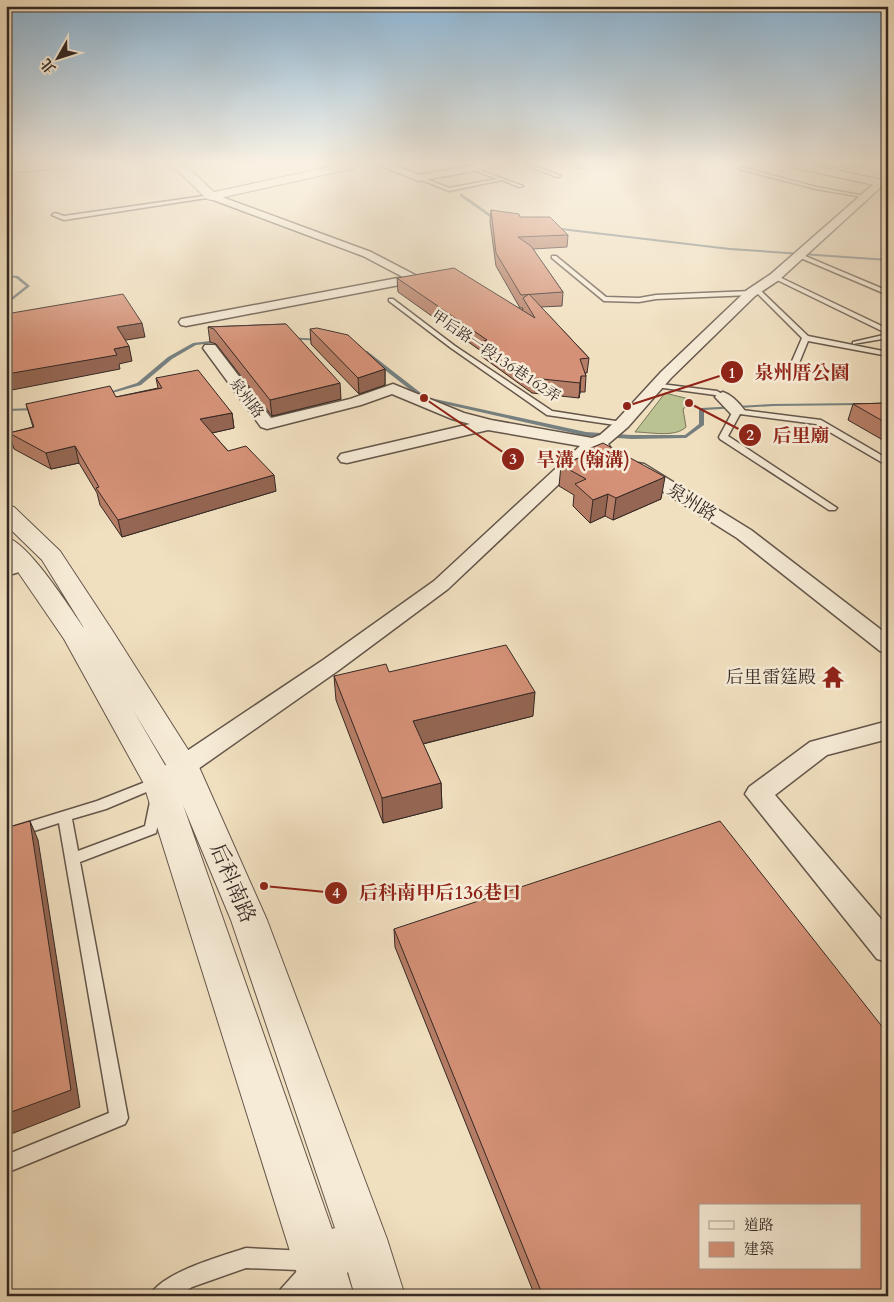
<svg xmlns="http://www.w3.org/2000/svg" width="894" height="1302" font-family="Cardo,'Noto Serif TC',serif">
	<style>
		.green { fill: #bbc292; stroke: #78755b }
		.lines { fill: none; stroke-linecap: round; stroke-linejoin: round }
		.stream { fill: #768080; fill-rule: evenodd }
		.service-casing { stroke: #64564b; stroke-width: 3 }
		.minor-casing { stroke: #64564b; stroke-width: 3 }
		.tertiary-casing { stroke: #64564b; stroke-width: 2 }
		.secondary-casing { stroke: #352824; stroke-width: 2 }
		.service { fill: #f6ebd6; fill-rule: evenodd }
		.minor { fill: #f6ebd6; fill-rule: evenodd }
		.tertiary { fill: #f6ebd6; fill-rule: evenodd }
		.secondary { fill: #f6ebd6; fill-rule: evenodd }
		.rail { stroke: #352824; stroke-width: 2; stroke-dasharray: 4 4; stroke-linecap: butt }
		.wall { fill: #b67d66; stroke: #352824 }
		.shaded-wall { fill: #946653; stroke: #352824 }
		.building { fill: #d49177; stroke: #352824; fill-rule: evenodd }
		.labels { text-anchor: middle; stroke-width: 5; stroke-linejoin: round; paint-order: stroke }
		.far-street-label { font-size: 15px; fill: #352824; stroke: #f6ebd6 }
		.street-label { font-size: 18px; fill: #352824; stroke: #f6ebd6 }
		.poi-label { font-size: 18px; fill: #352824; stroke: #f6ebd6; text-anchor: end }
		.near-street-label { font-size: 21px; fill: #352824; stroke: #f6ebd6 }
		.leader { fill: none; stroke: #8f2418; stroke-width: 2 }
		.callout-dot { fill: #8f2418; stroke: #f6ebd6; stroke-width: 2 }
		.mark-label { font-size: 15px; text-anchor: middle; font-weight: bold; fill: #fff }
		.callout-label { font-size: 19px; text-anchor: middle; font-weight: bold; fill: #8f2418; stroke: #f6ebd6; stroke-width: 5; stroke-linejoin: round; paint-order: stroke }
	</style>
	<rect width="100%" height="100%" fill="#f1e0c0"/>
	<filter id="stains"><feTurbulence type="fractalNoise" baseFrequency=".004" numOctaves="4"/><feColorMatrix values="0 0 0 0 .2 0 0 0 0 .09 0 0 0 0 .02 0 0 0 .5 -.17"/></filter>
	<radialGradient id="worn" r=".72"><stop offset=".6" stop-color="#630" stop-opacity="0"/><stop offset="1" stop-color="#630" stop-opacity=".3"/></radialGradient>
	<path class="green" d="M665,393l24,6 2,4 -8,6 3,18c-11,11 -36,5 -51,5z"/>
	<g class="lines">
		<path class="stream" d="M460,194h2l38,27 -3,1 -37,-26z
			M553,227l177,21 158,11v2l-158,-11 -178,-21z
			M6,275l12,1 12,10 -24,19v-3l20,-16 -10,-8 -10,-1z
			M289,337l30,2 2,1 -2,1 -29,-2h-1z
			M219,340h2v2l-25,3 -24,14 -31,26 -36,10 -2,-1 34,-11 31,-26 25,-14z
			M363,351h4l59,46 160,35 46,3h53l14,-11v-15l2,-1 72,-4 88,-1 2,1 -2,1 -88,1 -69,4v15l-18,13 -54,1 -46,-3 -164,-37 -59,-46z
			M36,408l2,1v1l-32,1v-2z"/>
		<defs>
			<path id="service" d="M523,164h6l32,12 -4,1z
				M573,164h6l5,3 -4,1z
				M860,164h11l-47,8 -2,-1z
				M471,167l52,19 -4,1 -17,-7 -53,11 -32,-13 4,-1 28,11 48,-9 -26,-10z
				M741,167l75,20 49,9 -2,1 -47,-8 -77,-20z
				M211,195l2,2 -149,23 -12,-5 3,-2 9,3z
				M798,253l90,38v4l-92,-39z
				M552,256h4l50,41 33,1 17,-3 95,-4 3,2 -3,2 -95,4 -17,3 -35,-1 -52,-43z
				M775,275l113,54v9l-35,6v-2l35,-8 -115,-56v-2z
				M755,289h4l49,47 80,16v4l-80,-15 -11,27 -7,2 -1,-2 13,-30 -47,-47z
				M389,299h4l62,47 97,65 70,11 4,2 -4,2 -75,-11 -96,-67 -62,-47z
				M653,383l64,8 10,6 -4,2 -8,-4 -59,-8 -4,-2z
				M734,409l87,11 67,39v7l-72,-42 -76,-10 -12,22 109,72 -2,2h-6l-109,-71 -1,-2z
				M158,777l5,2 2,3 -2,3 -57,24 -34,10 6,32 67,-25 6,-29 5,-1 5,1 2,4 -7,32 -76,29 48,256 -3,6 -119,49v-18l103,-42 -50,-290 -53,17v-11l91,-28z
				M246,1248l61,3 7,3 3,7 -2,3 5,8 -3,7 -15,17h-24l3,-7 17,-19 -52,-2 -54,19 -14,9h-28c10,-23 72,-40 96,-48z"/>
			<path id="minor" d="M376,164h13l31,11 60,-11h19l-4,3 -76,14z
				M879,181l5,3 -2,2 -103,94 -24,16 -84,82 -43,49 -20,17 2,3 -2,4 -6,1 -7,-2 -147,139 -109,81 -161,113 -9,3 -9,-3 -4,-7 4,-7 163,-109 111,-79 146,-135 -92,-16 -141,33 -6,-1 -3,-4 3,-4 129,-30 -18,-5 -60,-25 -31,11 -94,24 -6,-2 -58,-79 2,-3h10l56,73 79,-19 43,-15 71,29 27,7 101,18 8,-3 16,-14 45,-49 86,-82 24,-16 105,-92z
				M211,193l160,59 50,26 -6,4 -229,44 -5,-1 -2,-3 2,-3 5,-1 217,-41 -40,-21 -155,-58 -2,-2z
				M723,392c9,3 17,12 22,19l-2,3h-12l-16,-17 3,-3z
				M638,463l6,1 107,66 137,105v18l-8,-2 -143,-113 -105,-66 -3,-4 3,-4z
				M25,558l7,2 3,4 -3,4 -26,8v-13z
				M888,721v18l-61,16 -52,40 113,132v35l-11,-3 -132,-165 4,-7 61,-45z"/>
			<path id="tertiary" d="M35,164h43l-5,3 -67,6v-6z
				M165,164c26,0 30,11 49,28l129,-28h21l-5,3 -148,33 -4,-1 -29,-28z
				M6,505l8,2 46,44 52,79 87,137 68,153 120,319 18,57h-50l-7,-24 -1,1 7,23h-50l-161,-514 -79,-143 -48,-70 -10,-11v-21c23,6 63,70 78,91l-42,-68 -36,-35zM133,710l35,58 1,4zM183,805l48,115 104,308 -3,1z"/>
			<path id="secondary" d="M785,164h21l82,17v7l-98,-21z"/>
		</defs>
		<use href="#service" class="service-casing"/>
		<use href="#minor" class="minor-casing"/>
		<use href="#tertiary" class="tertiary-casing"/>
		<use href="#secondary" class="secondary-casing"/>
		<use href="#service" class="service"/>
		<use href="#minor" class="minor"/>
		<use href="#tertiary" class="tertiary"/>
		<use href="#secondary" class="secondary"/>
		<path class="rail" d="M6,165l6,-1"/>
	</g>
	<path class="wall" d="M491,210l29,7 48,18 -1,12 -34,2 30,43 -1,14 -21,1 48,51 -2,15h-2l1,3 -1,16h-5l-1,6 -47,-5 -51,-37v-5l-83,-59 -1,-14 125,33 1,-3h-3l-24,-42 -6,-44z
		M286,324l55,75 -69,17 -56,-72 -6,-2 -2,-15z
		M310,329l75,40v16l-26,9 -48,-50z
		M156,378l76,35 2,15 -22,5 16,18 48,40 -154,46 -22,-32 -3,-12 -18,-30 -28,6 -37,-20 -5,-16 24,-6 -7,-23 90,-7 42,-9z
		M888,403v40l-40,-23 5,-16z
		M581,452l80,47 -48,21 -8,-4 -15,7 -17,-17 1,-11 -15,-9 2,-21 20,-8z
		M334,676l199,40 -110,28 18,39 1,25 -59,15 -47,-123z
		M394,929l494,367h-353l-140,-349z"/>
	<path class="shaded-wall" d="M142,323l3,14 -25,4 -3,-14z
		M129,346l3,15 -13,3 1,5 -108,21 -5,-16 107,-25z
		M385,369v16l-26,9 -1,-16z
		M581,376l-1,16 -1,6 1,-15z
		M340,383l1,16 -69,17 -2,-16z
		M232,413l2,15 -31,7 -3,-16z
		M75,446l4,17 -28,6 -5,-16z
		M274,475l2,16 -154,46 -4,-17z
		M665,477l-4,22 -48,21 3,-22z
		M608,494l-3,22 -15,7 3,-23z
		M535,692l-2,24 -119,30 -1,-25z
		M441,783l1,25 -59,15 -1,-25z
		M30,821l8,19 42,267 -74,29v-22z"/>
	<path class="building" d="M491,210l28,4 1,3h30l18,18 -50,2 13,9 32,46 -42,3 -25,-42z
		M454,268l81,50 -12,-20 6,-4 60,64 -9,1 6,17h-5l-1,7 -47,-5 -52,-36 6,-2 -90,-62z
		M123,294l19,29 -25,4 12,19 -15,3 3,6 -110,19 -1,-60z
		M286,324l54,59 -70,17 -56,-71 -6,-2z
		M317,328l31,7 37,34 -27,9 -48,-49z
		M198,370l34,43 -32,6 28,32 18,-5 28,29 -156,45 -22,-32 3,-1 -24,-41 -29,7 -37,-20 25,-6 -8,-23 84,-18 6,11 46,-9 -6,-10z
		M888,403v21l-35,-20z
		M603,443l62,34 -49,21 -8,-4 -15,6 -18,-16 11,-5 -25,-14 26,-10 -6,-3z
		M506,645l29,47 -122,29 28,62 -59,15 -48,-122 52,-12 3,8z
		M30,821l41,269 -65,24v-286z
		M720,821l168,213v262h-345l-149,-367zM700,1206h160v62h-160z"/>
	<linearGradient id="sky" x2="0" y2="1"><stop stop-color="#8bb6d7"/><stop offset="0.47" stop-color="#f9f1e3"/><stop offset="1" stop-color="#f9f1e3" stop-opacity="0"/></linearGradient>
	<rect width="894" height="346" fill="url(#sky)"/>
	<defs>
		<symbol id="temple-bare" viewBox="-9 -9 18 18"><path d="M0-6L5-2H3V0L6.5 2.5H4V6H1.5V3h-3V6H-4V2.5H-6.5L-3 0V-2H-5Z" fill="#8f2418" stroke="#f6ebd6" stroke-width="2.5" paint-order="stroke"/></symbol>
	</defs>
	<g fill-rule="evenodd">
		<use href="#temple-bare" x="817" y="661" width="32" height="32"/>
	</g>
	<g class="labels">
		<g class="far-street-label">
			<text transform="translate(496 356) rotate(34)" y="5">甲后路一段136巷162弄</text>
			<text transform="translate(247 398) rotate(53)" y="5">泉州路</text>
		</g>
		<g class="street-label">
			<text transform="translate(692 502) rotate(32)" y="6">泉州路</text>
		</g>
		<g class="poi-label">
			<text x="816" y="683">后里雷筳殿</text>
		</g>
		<g class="near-street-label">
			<text transform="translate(233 883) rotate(67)" y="7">后科南路</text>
		</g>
	</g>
	<path class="leader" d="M627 406L732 372M689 403L750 435M424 398L513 459M264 886L336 893"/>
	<g class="callout-dot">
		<circle cx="627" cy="406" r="5"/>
		<circle cx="689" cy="403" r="5"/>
		<circle cx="424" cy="398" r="5"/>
		<circle cx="264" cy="886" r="5"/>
		<circle cx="732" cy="372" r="12"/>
		<circle cx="750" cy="435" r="12"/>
		<circle cx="513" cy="459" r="12"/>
		<circle cx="336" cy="893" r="12"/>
	</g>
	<g class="mark-label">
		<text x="732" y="378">1</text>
		<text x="750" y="440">2</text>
		<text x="513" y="464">3</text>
		<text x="336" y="898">4</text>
	</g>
	<g class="callout-label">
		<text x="802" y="379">泉州厝公園</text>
		<text x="801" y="442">后里廟</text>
		<text x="583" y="466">旱溝 (翰溝)</text>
		<text x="440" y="899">后科南甲后136巷口</text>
	</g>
	<rect width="894" height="1302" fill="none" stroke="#f1e0c0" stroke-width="25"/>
	<rect x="8" y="8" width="879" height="1287" fill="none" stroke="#352824" stroke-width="2.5"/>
	<rect x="12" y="12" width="869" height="1277" fill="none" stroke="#352824"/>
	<rect x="699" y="1204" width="162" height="65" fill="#f6ebd6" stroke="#a99d8f"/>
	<rect x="709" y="1221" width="25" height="8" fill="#f6ebd6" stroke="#a99d8f"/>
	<text x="744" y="1230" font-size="15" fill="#352824">道路</text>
	<rect x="709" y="1242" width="25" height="15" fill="#d49177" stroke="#a99d8f"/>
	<text x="744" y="1254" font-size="15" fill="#352824">建築</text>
	<g transform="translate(58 58) rotate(231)" stroke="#f6ebd6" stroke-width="4" paint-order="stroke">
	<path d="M0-4L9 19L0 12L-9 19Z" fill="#352824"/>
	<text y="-8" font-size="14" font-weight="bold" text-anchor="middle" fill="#352824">北</text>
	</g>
	<rect width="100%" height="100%" filter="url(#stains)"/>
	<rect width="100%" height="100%" fill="url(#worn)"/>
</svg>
